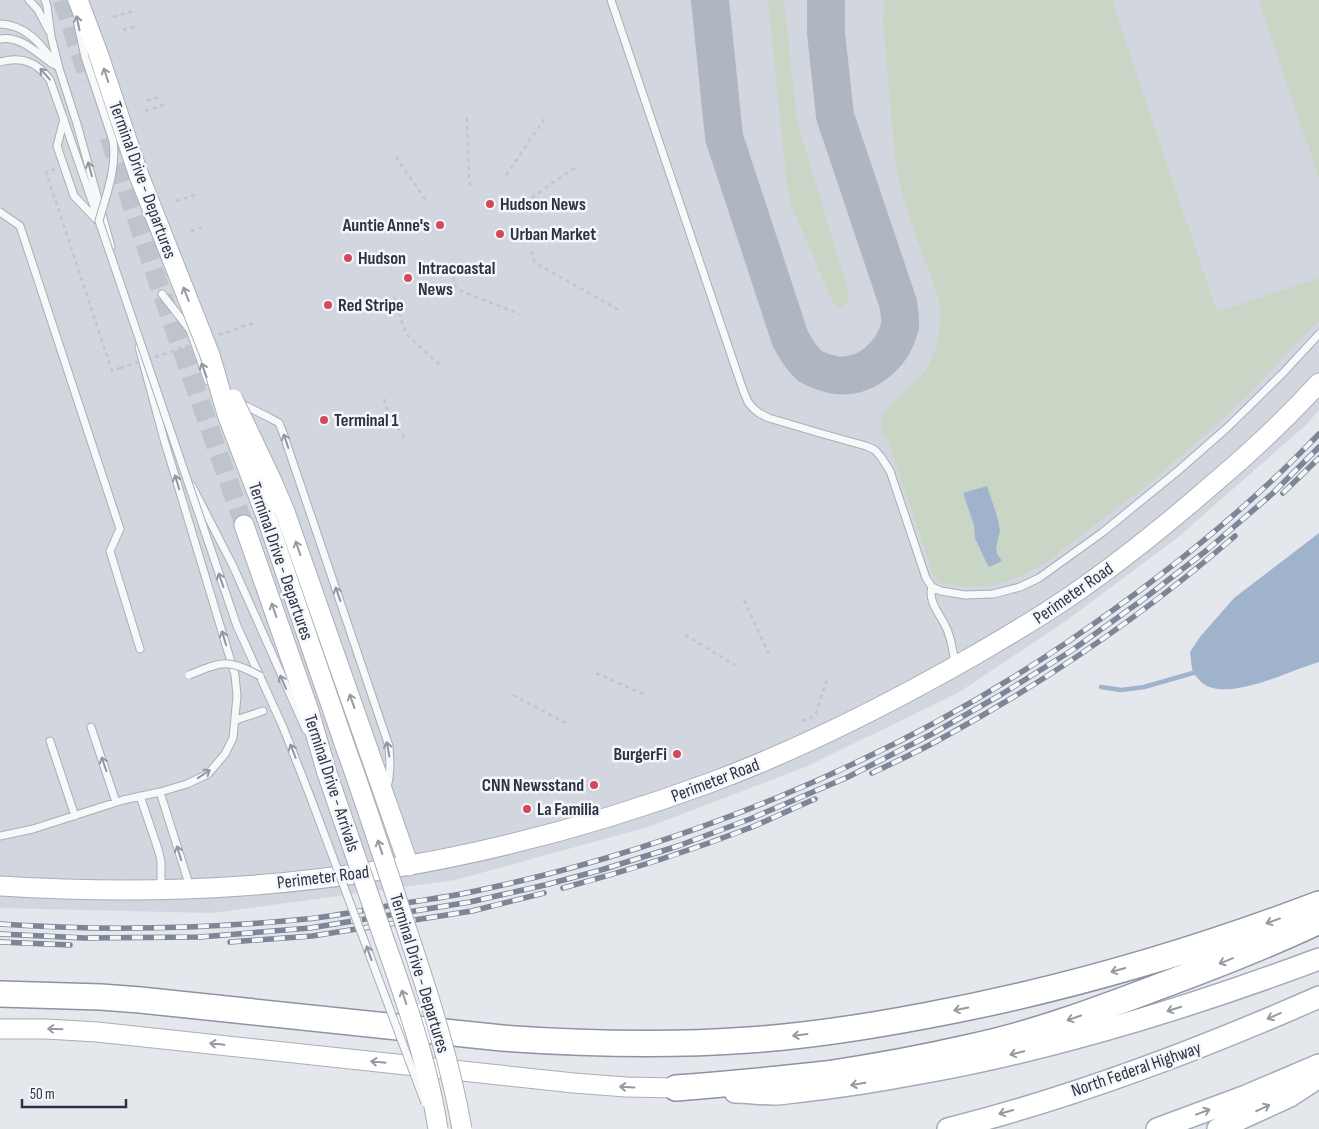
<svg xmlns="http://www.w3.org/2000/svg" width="1319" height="1129" font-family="'Sofia Sans Condensed',sans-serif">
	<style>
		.built { fill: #d2d6de }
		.green { fill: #c9d6c5 }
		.water { fill: #9fb4cc }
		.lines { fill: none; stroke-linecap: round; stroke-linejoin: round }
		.stream { stroke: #9fb4cc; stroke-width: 4.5 }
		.taxiway { stroke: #b0b6c1; stroke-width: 38 }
		.secondary-tunnel { stroke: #bfc3cb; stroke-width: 19; stroke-dasharray: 19 9; stroke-linecap: butt }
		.lane-casing { stroke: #a9aeb7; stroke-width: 9 }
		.secondary-casing { stroke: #a9aeb7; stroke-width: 21 }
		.primary-casing { stroke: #a3abb8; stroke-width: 24 }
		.highway-casing { stroke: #8b94a3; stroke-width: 28 }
		.path { stroke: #c2c5cb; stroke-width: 2.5; stroke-dasharray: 4 4; stroke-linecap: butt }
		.lane { stroke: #f7f8fa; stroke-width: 7 }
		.secondary { stroke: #fff; stroke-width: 19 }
		.primary { stroke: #fff; stroke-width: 21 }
		.highway { stroke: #fff; stroke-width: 25 }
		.rail-casing { stroke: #7d8696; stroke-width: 5.5 }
		.rail { stroke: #f4f6f9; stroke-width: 4; stroke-dasharray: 11; stroke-linecap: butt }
		.lane-bridge-casing { stroke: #a9aeb7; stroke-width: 9; stroke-linecap: butt }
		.secondary-bridge-casing { stroke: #a9aeb7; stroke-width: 21; stroke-linecap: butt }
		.path-bridge { stroke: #c2c5cb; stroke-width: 2.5; stroke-dasharray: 4 4; stroke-linecap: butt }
		.lane-bridge { stroke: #f7f8fa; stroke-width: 7 }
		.secondary-bridge { stroke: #fff; stroke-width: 19 }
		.oneway { stroke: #9196a0 }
		.oneway2 { stroke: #959aa2 }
		.poi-dot { fill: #d1495b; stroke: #f4f6f9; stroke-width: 2 }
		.labels { text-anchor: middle; stroke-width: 5; stroke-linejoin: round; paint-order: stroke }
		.street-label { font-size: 18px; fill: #2b3445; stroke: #f4f6f9 }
		.poi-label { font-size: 18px; font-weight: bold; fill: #2b3445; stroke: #f4f6f9; text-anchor: start }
	</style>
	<rect width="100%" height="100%" fill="#e4e7ec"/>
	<path class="built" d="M0,0h1319v410l-13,15 -129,113 -110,82 -109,73 -153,74 -157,60 -193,53 -242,33 -213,-5z"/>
	<path class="green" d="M768,0h16l13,121 51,170c1,8 1,13 -7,17l-6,-3 -3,-4 -40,-94 -5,-21z
		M886,0h226l105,312 102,-34v43l-71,73 -40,39 -56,48 -108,83 -30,15 -25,7 -27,1 -24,-5 -5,-8 -47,-138h-2c-2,-5 -4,-11 -3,-15 1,-13 36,-38 45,-52 13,-20 16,-44 14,-67 -16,-47 -38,-96 -45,-144l-12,-139 1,-15z
		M1259,0h60v178z"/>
	<path class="water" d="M987,486l10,30 3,15 -4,17 1,6 5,7 -13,6 -3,-5 -11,-24 -1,-13 -11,-32z
		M1319,533v129c-28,8 -96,43 -119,19 -2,-3 -6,-6 -7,-9 -2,-6 -2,-14 -3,-20l10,-15 34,-39z"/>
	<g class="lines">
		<path class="stream" d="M1101,687l20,3 23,-3 49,-14"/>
		<path class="taxiway" d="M710,0l14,137 66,201c5,10 11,20 20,28 8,5 16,7 25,9 31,4 58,-20 65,-49 1,-8 -1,-16 -2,-23l-63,-187 -9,-83v-33"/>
		<path class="secondary-tunnel" d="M62,0l27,80
			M109,137l53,157 82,231"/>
		<defs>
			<path id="lane" d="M29,0l9,10 11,21
				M45,0l2,6 4,30 8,32 18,56 34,123
				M611,0l132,390 5,12 5,6 6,5 10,5 54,16 43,12 9,4 6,7 9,14 36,107 6,9 9,4 24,4 28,-1 27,-7 19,-9 64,-46 76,-62 49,-43 55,-54 36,-39
				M0,24c28,1 42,22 57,42
				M0,39c20,-4 37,14 53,25
				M0,62c22,-6 37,0 50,18l49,141
				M64,119l-7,27 17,50 23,24
				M0,212l20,14 100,303 -10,22 30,98
				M162,294l28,36 18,51
				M238,402l32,16 9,5 4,10 106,313c1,15 2,27 -2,42
				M192,486l41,80 73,164
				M932,587c-5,16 11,30 16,45 4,10 5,21 7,31
				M237,626l46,101 27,69
				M236,720l27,-9
				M91,727l25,75
				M50,741l25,75
				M160,792l30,95
				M140,796l18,53 3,12v27
				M0,836l33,-7 90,-29 37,-8 27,-8 21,-10 17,-20 8,-16 4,-42 -2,-21 -72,-239 -24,-89"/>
			<path id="secondary" d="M285,512l124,354
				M266,516l79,230
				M244,525l64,183 19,65
				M0,886c80,5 161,6 242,0 160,-11 319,-48 470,-104 91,-34 179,-79 263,-127 32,-19 64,-37 94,-58 50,-34 98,-73 144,-113 37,-31 73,-65 106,-101
				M0,1029h46l51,3 477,51 52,4 50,1"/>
			<path id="primary" d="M735,1092c12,0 25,2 38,2 10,0 20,-2 30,-3 38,-4 75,-10 112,-17 138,-24 273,-66 404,-115
				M948,1129c127,-32 251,-79 371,-132
				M1157,1129l89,-33 73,-31
				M1218,1129l72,-33 29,-19"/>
			<path id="highway" d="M0,994l101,3 39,3 362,38c83,6 165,8 247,2 59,-4 117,-13 175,-24 135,-25 266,-63 395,-112
				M676,1088c50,-4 100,-8 150,-14 49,-7 97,-16 145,-27 65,-14 126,-37 187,-60 54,-20 109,-41 161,-66"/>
		</defs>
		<use href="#lane" class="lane-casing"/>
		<use href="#secondary" class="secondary-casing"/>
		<use href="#primary" class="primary-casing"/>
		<use href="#highway" class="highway-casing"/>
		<path class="path" d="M113,17l20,-6
			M123,30l15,-4
			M147,101l14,-5
			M145,111l19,-6
			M467,118l2,63 2,6
			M396,157l31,45
			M55,169l-9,3 66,199 8,-3
			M506,175l39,-57
			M176,201l19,-6
			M525,202l51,-35
			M191,231l14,-5
			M537,236l48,3
			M531,251l4,12 86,48
			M453,277l3,12 64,25
			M394,297l12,37 36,33
			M384,399l5,17 16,22
			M744,600l25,54
			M685,635l50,30
			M596,673l47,21 1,2
			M513,695l53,28
			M802,721l13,-5 13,-40"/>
		<use href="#lane" class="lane"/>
		<use href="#secondary" class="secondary"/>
		<use href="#primary" class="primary"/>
		<use href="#highway" class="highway"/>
		<defs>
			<path id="rail" d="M1283,493l36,-35
				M872,773c21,-10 43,-20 65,-32 105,-57 207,-126 298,-205
				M563,888c64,-17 127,-37 189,-61 21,-9 42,-19 63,-28
				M0,924c102,7 204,5 306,-5 31,-3 62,-10 93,-15 24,-4 49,-7 72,-12 210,-44 418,-129 595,-249 69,-47 140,-101 201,-158 18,-16 35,-34 52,-51
				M0,934l85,4 115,-1 110,-9 160,-26 75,-17 56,-15 77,-24 72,-27 98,-42 84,-43 70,-40 69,-43 74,-53 62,-48 65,-56 47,-47
				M0,942l70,3
				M230,942l82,-6 160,-25 72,-18"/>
		</defs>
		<use href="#rail" class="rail-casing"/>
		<use href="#rail" class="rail"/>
		<defs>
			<path id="lane-bridge" d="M77,20l8,37 28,84c4,28 -7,54 -14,80l138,405
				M189,675c33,-13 38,-17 71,1
				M310,796l115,307"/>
			<path id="secondary-bridge" d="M78,0l20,53 40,120 72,182 17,59 39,102
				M233,399l39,82 13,31
				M345,746c22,61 42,123 62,184 22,66 43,131 55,199
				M327,773c19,55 38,111 57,166 22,62 44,125 54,190"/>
		</defs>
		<use href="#lane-bridge" class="lane-bridge-casing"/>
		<use href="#secondary-bridge" class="secondary-bridge-casing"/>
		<path class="path-bridge" d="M219,335l34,-12
			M155,357l35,-12
			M120,368l18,-6"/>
		<use href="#lane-bridge" class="lane-bridge"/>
		<use href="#secondary-bridge" class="secondary-bridge"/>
	</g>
	<defs><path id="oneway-shaft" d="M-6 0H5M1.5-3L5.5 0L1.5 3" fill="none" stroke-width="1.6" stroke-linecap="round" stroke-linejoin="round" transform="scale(1.25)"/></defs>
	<g class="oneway">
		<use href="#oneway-shaft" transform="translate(78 23) rotate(-102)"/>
		<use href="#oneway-shaft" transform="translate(45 74) rotate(-131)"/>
		<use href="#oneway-shaft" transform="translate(90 169) rotate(-105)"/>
		<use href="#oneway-shaft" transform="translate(204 370) rotate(-110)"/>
		<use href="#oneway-shaft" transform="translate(286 441) rotate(-109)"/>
		<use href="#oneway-shaft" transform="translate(177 482) rotate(-107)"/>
		<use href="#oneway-shaft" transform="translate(221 580) rotate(-109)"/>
		<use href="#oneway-shaft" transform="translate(338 594) rotate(-109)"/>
		<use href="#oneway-shaft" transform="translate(224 638) rotate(-107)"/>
		<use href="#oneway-shaft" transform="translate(283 682) rotate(-114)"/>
		<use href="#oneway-shaft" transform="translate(388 749) rotate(-100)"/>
		<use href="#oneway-shaft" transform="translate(293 751) rotate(-111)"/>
		<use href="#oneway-shaft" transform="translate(104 764) rotate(-109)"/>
		<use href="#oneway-shaft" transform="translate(204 774) rotate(-33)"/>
		<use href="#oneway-shaft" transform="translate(179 853) rotate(-107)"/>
		<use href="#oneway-shaft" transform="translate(369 953) rotate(-110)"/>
	</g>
	<g class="oneway2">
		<use href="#oneway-shaft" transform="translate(106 75) rotate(-108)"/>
		<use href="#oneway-shaft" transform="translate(186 294) rotate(-111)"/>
		<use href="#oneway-shaft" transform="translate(298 548) rotate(-109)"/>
		<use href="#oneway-shaft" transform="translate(274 610) rotate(-109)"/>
		<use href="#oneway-shaft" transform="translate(352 701) rotate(-109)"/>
		<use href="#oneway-shaft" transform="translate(380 847) rotate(-108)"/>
		<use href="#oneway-shaft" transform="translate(1273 921) rotate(160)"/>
		<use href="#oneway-shaft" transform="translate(1226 961) rotate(158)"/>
		<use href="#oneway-shaft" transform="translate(1118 970) rotate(164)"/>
		<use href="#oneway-shaft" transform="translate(404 997) rotate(-108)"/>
		<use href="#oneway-shaft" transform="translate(961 1009) rotate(168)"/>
		<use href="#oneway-shaft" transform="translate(1174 1009) rotate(162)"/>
		<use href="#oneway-shaft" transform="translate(1274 1016) rotate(156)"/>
		<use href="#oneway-shaft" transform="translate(1074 1018) rotate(161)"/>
		<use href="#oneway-shaft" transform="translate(55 1029) rotate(-178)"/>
		<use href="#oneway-shaft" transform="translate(800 1035) rotate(173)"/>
		<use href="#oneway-shaft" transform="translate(217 1044) rotate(-174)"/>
		<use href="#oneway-shaft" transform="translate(1017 1053) rotate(166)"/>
		<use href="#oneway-shaft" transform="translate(378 1062) rotate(-174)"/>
		<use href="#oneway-shaft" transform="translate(858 1084) rotate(171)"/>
		<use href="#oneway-shaft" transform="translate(627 1087) rotate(-177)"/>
		<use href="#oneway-shaft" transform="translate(1263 1108) rotate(-25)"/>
		<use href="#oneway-shaft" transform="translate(1006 1112) rotate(164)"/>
		<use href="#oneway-shaft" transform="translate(1203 1112) rotate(-21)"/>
	</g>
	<g class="poi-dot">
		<circle cx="490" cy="204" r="5"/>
		<circle cx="440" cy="225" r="5"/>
		<circle cx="500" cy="234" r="5"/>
		<circle cx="348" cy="258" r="5"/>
		<circle cx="408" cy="278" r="5"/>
		<circle cx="328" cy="305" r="5"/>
		<circle cx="324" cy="420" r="5"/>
		<circle cx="677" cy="754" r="5"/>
		<circle cx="594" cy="785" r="5"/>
		<circle cx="527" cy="809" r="5"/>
	</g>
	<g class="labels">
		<g class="street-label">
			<text transform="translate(143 180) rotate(70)" y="6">Terminal Drive - Departures</text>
			<text transform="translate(281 561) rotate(71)" y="6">Terminal Drive - Departures</text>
			<text transform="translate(1073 593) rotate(-35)" y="6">Perimeter Road</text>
			<text transform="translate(715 780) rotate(-21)" y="6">Perimeter Road</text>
			<text transform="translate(332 783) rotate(72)" y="6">Terminal Drive - Arrivals</text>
			<text transform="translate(323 877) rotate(-7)" y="6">Perimeter Road</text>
			<text transform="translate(420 973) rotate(73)" y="6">Terminal Drive - Departures</text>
			<text transform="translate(1136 1069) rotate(-19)" y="6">North Federal Highway</text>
		</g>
		<g class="poi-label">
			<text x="500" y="210">Hudson News</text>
			<text x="430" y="231" text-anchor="end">Auntie Anne's</text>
			<text x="510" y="240">Urban Market</text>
			<text x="358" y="264">Hudson</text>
			<text x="418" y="274">Intracoastal<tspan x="418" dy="21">News</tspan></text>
			<text x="338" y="311">Red Stripe</text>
			<text x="334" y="426">Terminal 1</text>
			<text x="667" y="760" text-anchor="end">BurgerFi</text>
			<text x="584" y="791" text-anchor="end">CNN Newsstand</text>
			<text x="537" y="815">La Familia</text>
		</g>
	</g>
	<path d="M22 1099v8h104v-8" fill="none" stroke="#2b3445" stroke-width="2.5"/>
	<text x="30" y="1099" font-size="15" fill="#2b3445" stroke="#f4f6f9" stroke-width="4" paint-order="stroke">50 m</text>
</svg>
